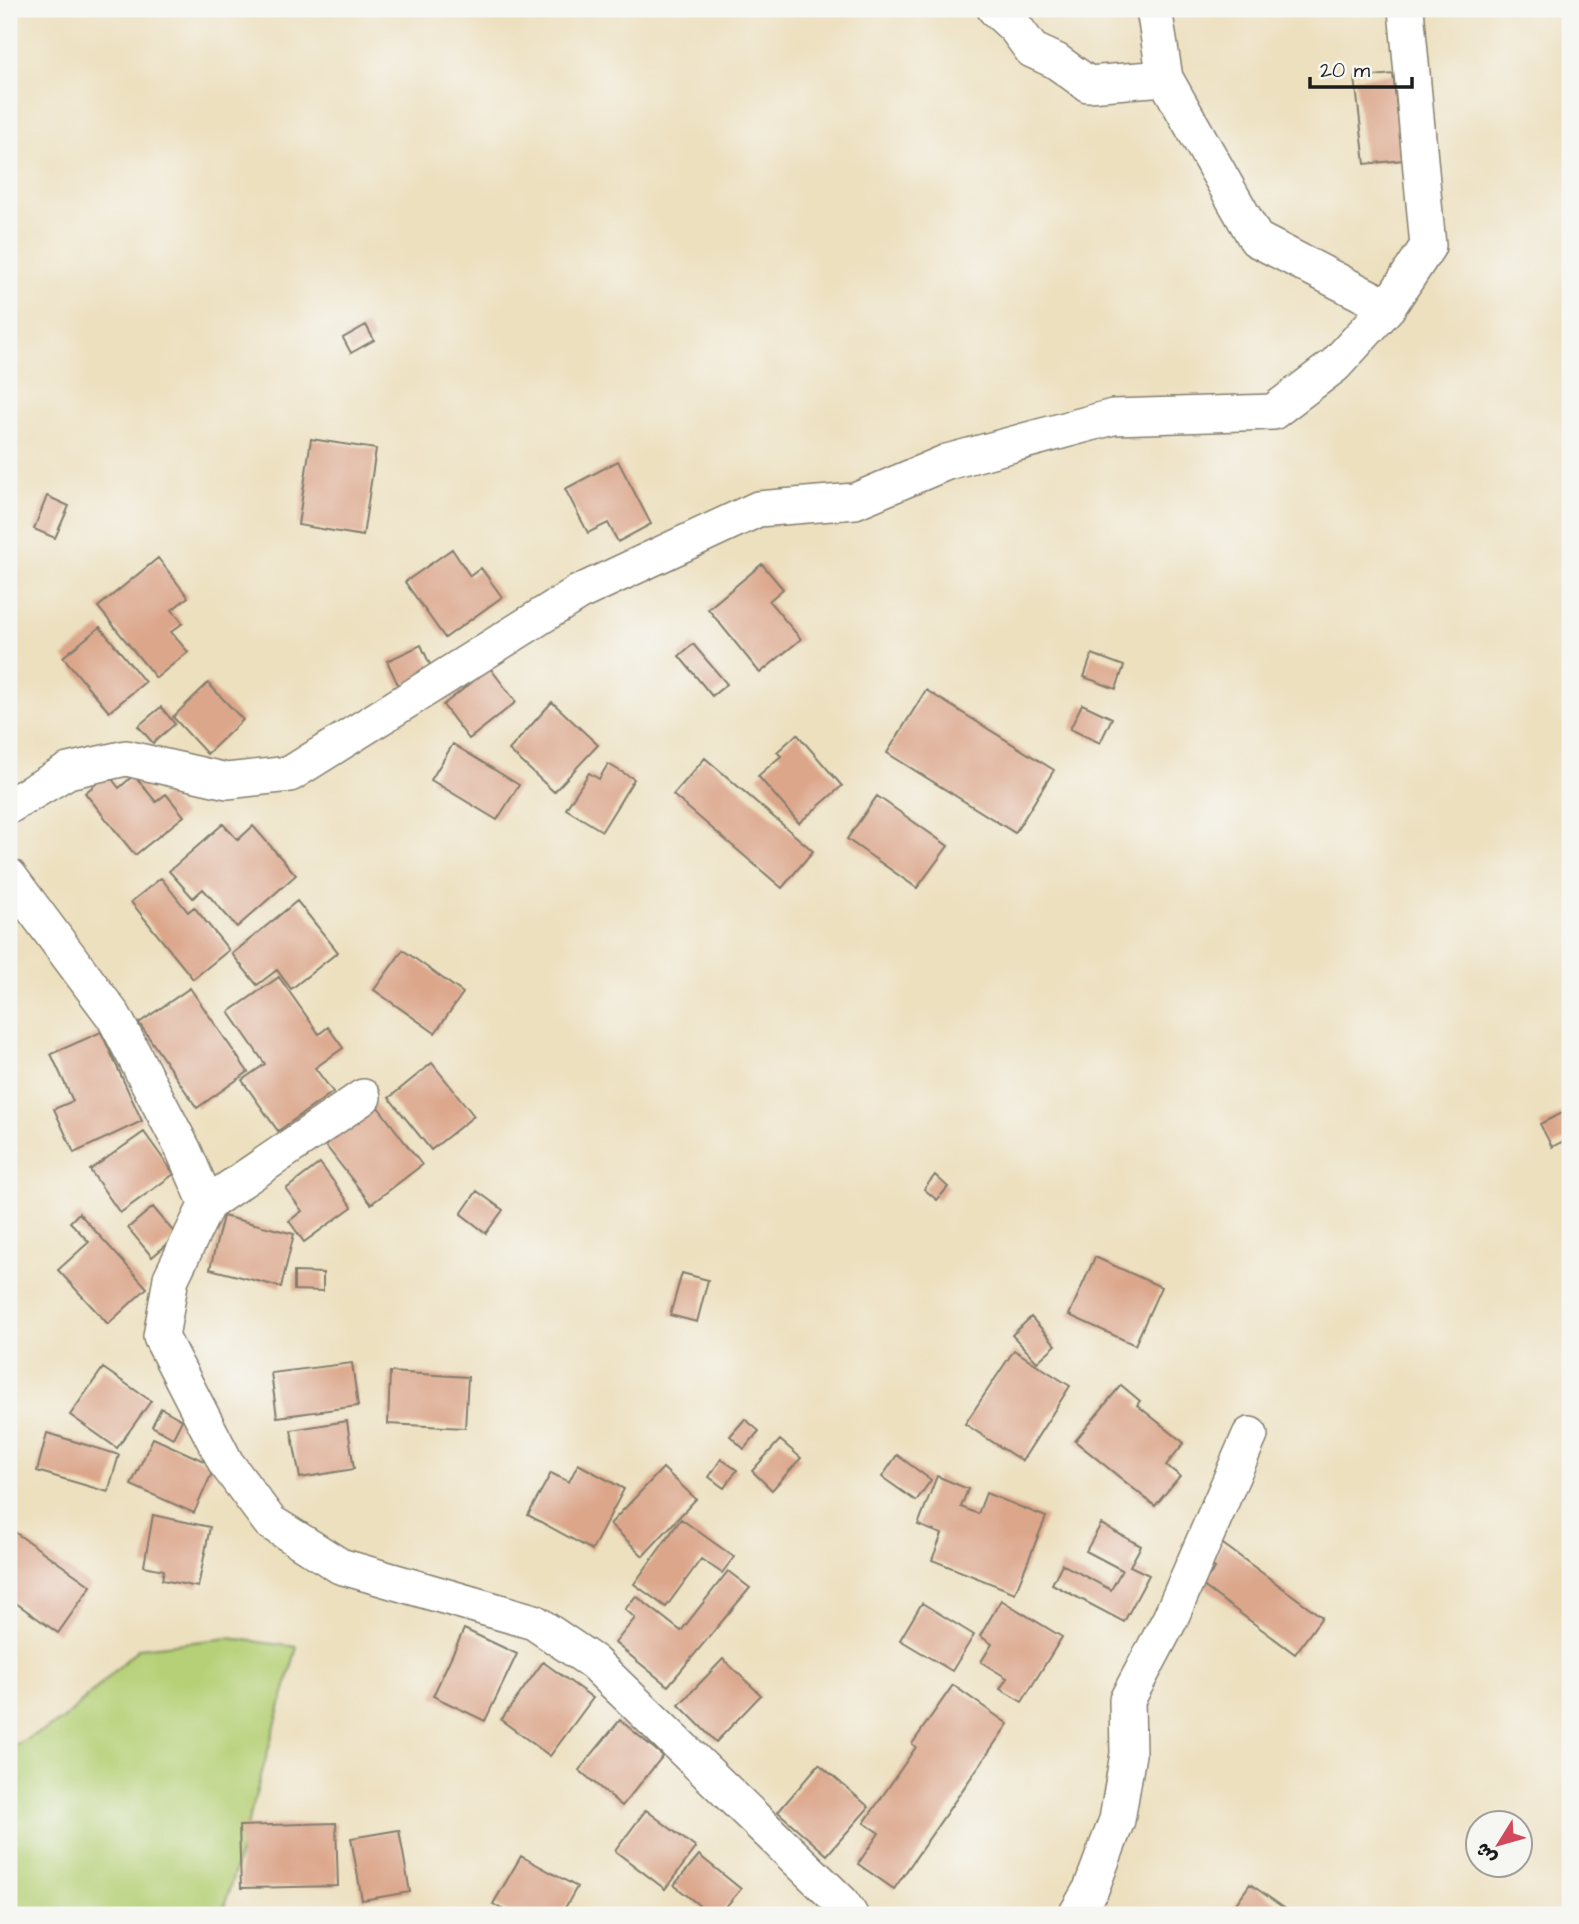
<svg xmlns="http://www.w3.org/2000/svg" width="1579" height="1924" font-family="'Architects Daughter','Playpen Sans Arabic',sans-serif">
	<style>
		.green { fill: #b5d076; stroke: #687649; stroke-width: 2 }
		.building { fill: #dca68a }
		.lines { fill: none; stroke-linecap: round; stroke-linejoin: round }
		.street-casing { stroke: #847e6e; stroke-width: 38 }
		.street { stroke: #fff; stroke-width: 35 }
	</style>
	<rect width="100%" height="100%" fill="#f6f6f2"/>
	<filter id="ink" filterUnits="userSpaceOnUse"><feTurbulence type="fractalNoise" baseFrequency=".0143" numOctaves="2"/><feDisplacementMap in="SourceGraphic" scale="14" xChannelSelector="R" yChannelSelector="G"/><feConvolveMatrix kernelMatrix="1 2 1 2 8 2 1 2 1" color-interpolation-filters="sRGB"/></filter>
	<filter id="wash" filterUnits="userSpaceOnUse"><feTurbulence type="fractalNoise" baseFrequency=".00686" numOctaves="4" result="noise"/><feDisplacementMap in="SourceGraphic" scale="28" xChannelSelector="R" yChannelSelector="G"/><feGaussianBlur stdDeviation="1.57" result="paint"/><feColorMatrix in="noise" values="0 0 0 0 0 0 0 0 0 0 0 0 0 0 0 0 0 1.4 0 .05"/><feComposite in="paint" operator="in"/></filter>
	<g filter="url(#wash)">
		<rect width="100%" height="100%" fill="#ede0bf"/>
		<path class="green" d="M229,1638l68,9 -74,265 12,3h-226v-167l54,-28 76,-72z"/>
		<g id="blocks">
			<path class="building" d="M1393,74l10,86 -38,4 -10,-86z
				M366,325l8,15 -23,13 -8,-15z
				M311,439l65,10 -13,87 -65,-11z
				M618,461l33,63 -33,18 -10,-19 -20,10 -23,-44z
				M47,496l22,10 -14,32 -21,-9z
				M452,549l18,27 11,-8 21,29 -57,41 -40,-56z
				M158,558l30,39 -16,13 11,13 -12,9 17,20 -32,26 -58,-71z
				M762,564l21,25 -14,12 32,38 -41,34 -52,-64z
				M100,627l45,55 -36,30 -46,-55z
				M693,644l34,40 -15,12 -33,-40z
				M421,645l12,26 -34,16 -12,-26z
				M1092,654l32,12 -8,23 -32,-12z
				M490,668l26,34 -47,37 -26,-34z
				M208,683l35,37 -36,34 -34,-37z
				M926,690l128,80 -39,63 -128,-80z
				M552,702l46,43 -44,47 -45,-42z
				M1082,704l30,14 -12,25 -30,-14z
				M161,707l14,17 -22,19 -15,-17z
				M797,734l45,52 -43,37 -41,-47 23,-20 -4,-4z
				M453,744l66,41 -22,35 -66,-40z
				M705,758l108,93 -31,37 -109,-93z
				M608,764l26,15 -32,52 -36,-22 23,-36 10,6z
				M108,774l11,14 15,-13 22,27 10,-8 18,22 -49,39 -50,-62z
				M877,796l71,50 -31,42 -70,-49z
				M223,824l15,16 15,-14 43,49 -59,52 -34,-38 -10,9 -24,-27z
				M161,878l27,34 6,-5 35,43 -36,29 -62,-77z
				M297,901l41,51 -47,37 -14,-19 -20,15 -25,-31z
				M403,950l60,43 -28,40 -61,-43z
				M279,977l40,57 9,-7 15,21 -28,20 18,24 -55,39 -36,-51 23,-16 -36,-52z
				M190,988l58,84 -51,36 -58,-85z
				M101,1032l41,89 -68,32 -20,-44 19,-8 -22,-47z
				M432,1063l42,53 -43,34 -42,-52z
				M375,1103l47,62 -51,39 -48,-62z
				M1562,1113l8,16v9l-18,9 -12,-23z
				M144,1132l30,42 -54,39 -30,-43z
				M320,1163l32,44 -48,35 -15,-21 13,-10 -16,-22z
				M935,1175l13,12 -11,13 -13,-11z
				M477,1191l26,19 -17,23 -25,-19z
				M153,1207l24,29 -25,21 -24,-29z
				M79,1213l68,75 -39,36 -50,-54 31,-28 -19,-20z
				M223,1216l71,18 -13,53 -71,-18z
				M1095,1257l66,30 -26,58 -66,-30z
				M294,1272l29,1v18l-29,-1z
				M682,1273l26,7 -11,42 -27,-7z
				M1031,1317l25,28 -19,17 -25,-27z
				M1014,1350l56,36 -48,75 -57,-37z
				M352,1363l6,43 -81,11 -6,-44z
				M103,1368l48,33 -34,47 -47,-33z
				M390,1372l78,5 -3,51 -77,-4z
				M1121,1385l19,16 -3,4 47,38 -18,22 14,11 -25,30 -80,-65z
				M161,1408l21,12 -9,18 -21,-12z
				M745,1419l14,12 -15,18 -14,-13z
				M347,1421l7,48 -54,9 -9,-48z
				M47,1433l72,22 -11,37 -71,-21z
				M153,1438l62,28 -21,47 -63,-28z
				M780,1440l21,18 -29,32 -20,-19z
				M897,1455l34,25 -15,21 -34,-24z
				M721,1459l16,11 -13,18 -15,-11z
				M578,1464l46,25 -32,61 -64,-35 23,-42 18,9z
				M663,1468l33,31 -53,57 -33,-32z
				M937,1476l31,13 -7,18 17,7 8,-21 60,24 -31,76 -83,-33 10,-26 -24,-9z
				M153,1515l57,12 -12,60 -36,-7 2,-10 -20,-4z
				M681,1519l53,38 -12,16 -21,-14 -35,48 -32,-23z
				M1101,1524l40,22 -11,20 19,9 -25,47 -72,-38 10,-20 49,26 11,-20 -36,-19z
				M9,1528l82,58 -33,47 -49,-35z
				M1223,1544l99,73 -27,37 -93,-69 13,-17 -6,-4z
				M728,1571l22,17 -82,98 -53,-43 20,-25 -10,-9 11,-13 45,35z
				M1001,1600l61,37 -40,65 -22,-13 7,-11 -26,-16 11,-18 -12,-8z
				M922,1603l52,32 -22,36 -52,-31z
				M464,1629l53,25 -32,67 -52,-25z
				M723,1659l38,36 -45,47 -37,-37z
				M543,1662l50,36 -43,58 -49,-36z
				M953,1685l55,39 -114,165 -36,-25 21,-31 -15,-10 52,-76 -4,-3z
				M620,1720l43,36 -41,50 -43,-36z
				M819,1764l50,43 -42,48 -49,-43z
				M646,1810l50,38 -31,41 -50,-38z
				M336,1823l2,63 -97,2 -2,-62z
				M399,1830l11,62 -48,8 -11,-62z
				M699,1855l42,34 -22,26h-8l-37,-30z
				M521,1856l56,31 -16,28h-49l-19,-11z
				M1250,1884l44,31h-66z"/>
		</g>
	</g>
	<g filter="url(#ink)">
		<use href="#blocks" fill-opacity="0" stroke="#847e6e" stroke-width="2"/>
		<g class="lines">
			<defs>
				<path id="street" d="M995,9l20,18 17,23 24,11 32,23 77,-6
					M1154,9l11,69 91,161 132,68
					M9,806l59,-35 58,-13 101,23 63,-7 288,-181 180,-84 97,-8 92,-39 166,-45 160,-5 62,-47 53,-58 40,-61 -22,-237
					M9,876l105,141 69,132 24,55 -36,74 -10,59 65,126 44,59 70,44 194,56 59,40 248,240 9,13
					M207,1204l156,-107
					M1076,1915l15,-26 26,-69 11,-66 -1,-54 43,-81 80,-184"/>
			</defs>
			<use href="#street" class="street-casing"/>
			<use href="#street" class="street"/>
		</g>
	</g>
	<rect width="1579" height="1924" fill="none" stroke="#f6f6f2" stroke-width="35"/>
	<g transform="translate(1499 1844) rotate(233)"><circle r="33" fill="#f6f6f2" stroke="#9f9f9c" stroke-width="2"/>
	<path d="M0-5L12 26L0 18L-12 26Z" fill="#d1495b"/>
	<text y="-10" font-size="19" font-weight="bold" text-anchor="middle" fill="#1c1c1c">ش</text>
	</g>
	<path d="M1310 77v10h102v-10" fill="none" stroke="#1c1c1c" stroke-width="3.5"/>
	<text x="1320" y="77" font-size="21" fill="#1c1c1c" stroke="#f6f6f2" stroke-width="5" paint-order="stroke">20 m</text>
</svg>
